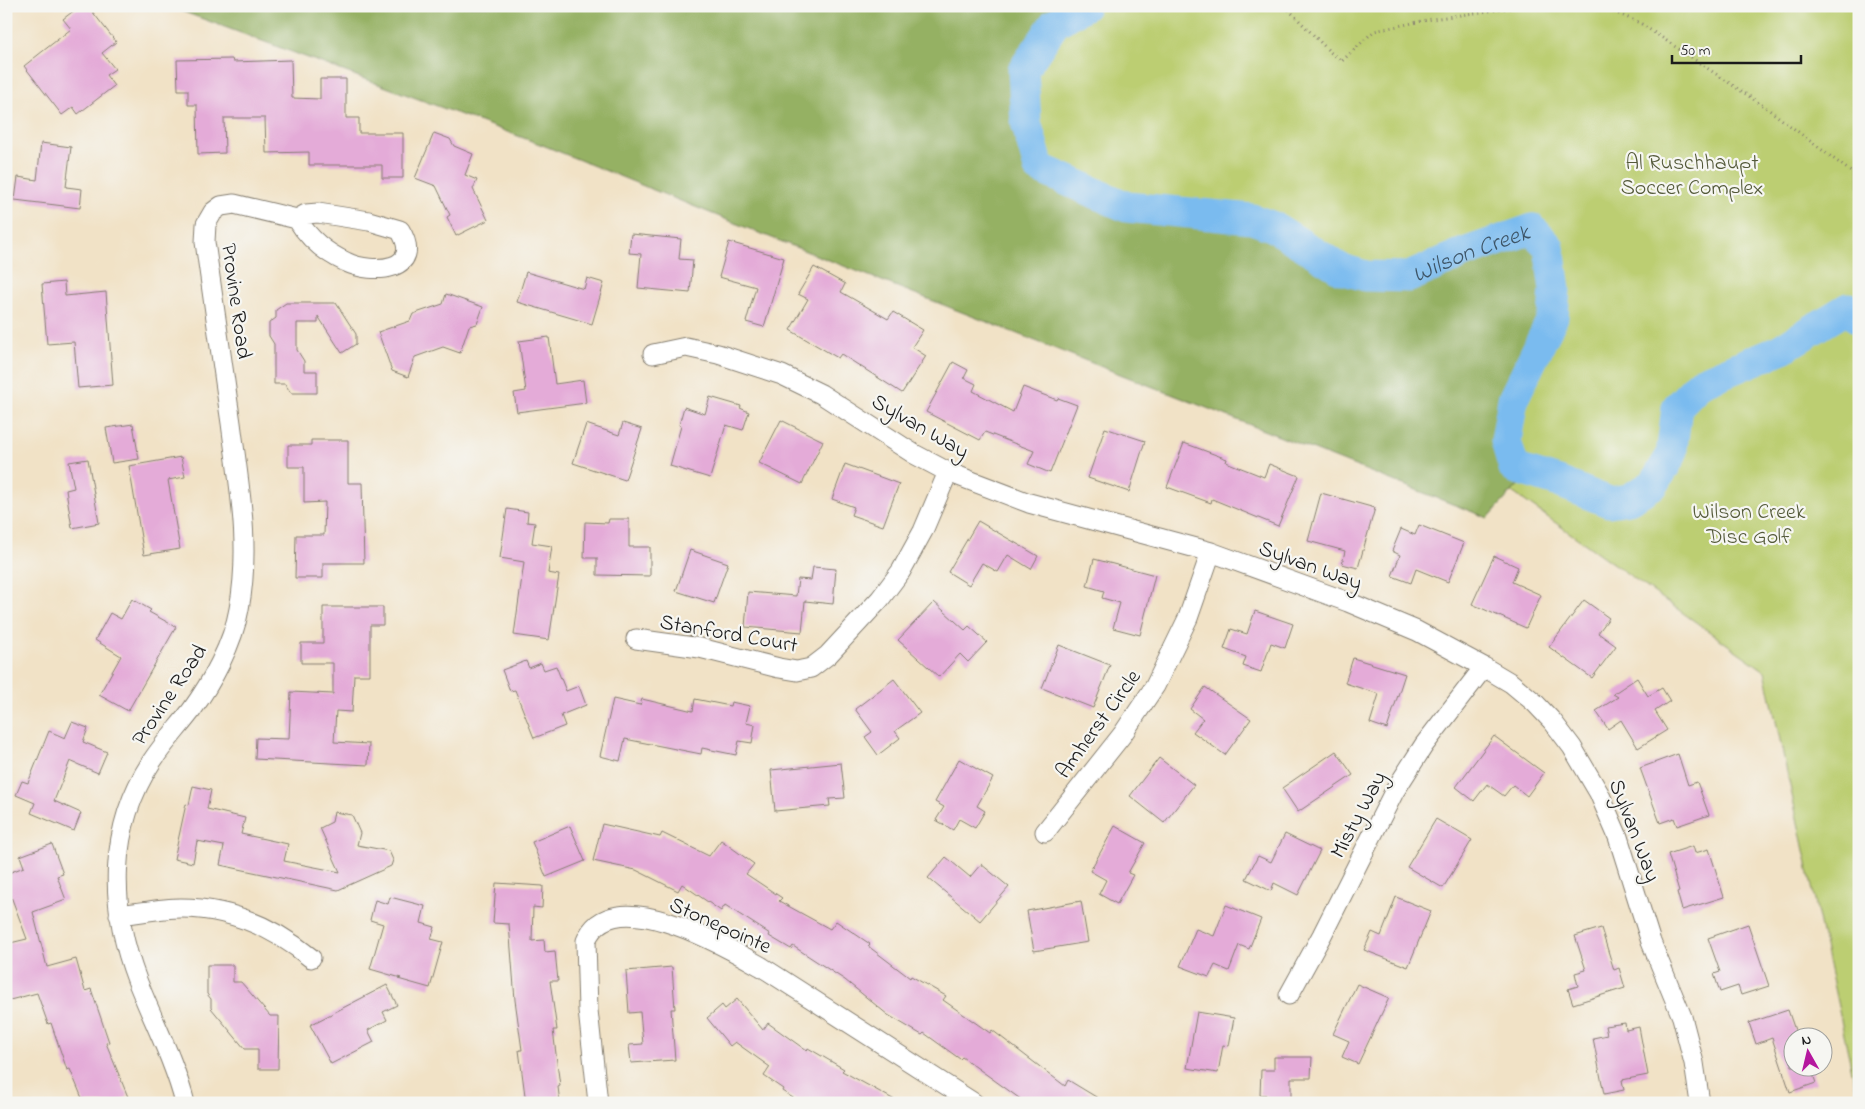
<svg xmlns="http://www.w3.org/2000/svg" width="1865" height="1109" font-family="'Indie Flower',sans-serif">
	<style>
		.green { fill: #bcce72; stroke: #6c7547 }
		.forest { fill: #95b164; stroke: #586640 }
		.lines { fill: none; stroke-linecap: round; stroke-linejoin: round }
		.river { stroke: #7abbef; stroke-width: 31 }
		.building { fill: #e4abd8 }
		.street-casing { stroke: #867f71; stroke-width: 21 }
		.path { stroke: #867f71; stroke-width: 3; stroke-dasharray: 1 4; stroke-linecap: butt }
		.street { stroke: #fff; stroke-width: 19 }
		.labels { text-anchor: middle; stroke-width: 4.5; stroke-linejoin: round; paint-order: stroke }
		.park-label { font-size: 22px; fill: #545a3a; stroke: #f6f6f2 }
		.street-label { font-size: 22px; fill: #1c1c1c; stroke: #f6f6f2 }
		.water-label { font-size: 24px; font-style: italic; fill: #3d5466; stroke: #f6f6f2 }
	</style>
	<rect width="100%" height="100%" fill="#f6f6f2"/>
	<filter id="ink" filterUnits="userSpaceOnUse"><feTurbulence type="fractalNoise" baseFrequency=".02" numOctaves="2"/><feDisplacementMap in="SourceGraphic" scale="10" xChannelSelector="R" yChannelSelector="G"/><feConvolveMatrix kernelMatrix="1 2 1 2 8 2 1 2 1" color-interpolation-filters="sRGB"/></filter>
	<filter id="wash" filterUnits="userSpaceOnUse"><feTurbulence type="fractalNoise" baseFrequency=".0096" numOctaves="4" result="noise"/><feDisplacementMap in="SourceGraphic" scale="20" xChannelSelector="R" yChannelSelector="G"/><feGaussianBlur stdDeviation="1.12" result="paint"/><feColorMatrix in="noise" values="0 0 0 0 0 0 0 0 0 0 0 0 0 0 0 0 0 1.4 0 .05"/><feComposite in="paint" operator="in"/></filter>
	<g filter="url(#wash)">
		<rect width="100%" height="100%" fill="#f1e2c6"/>
		<path class="green" d="M1096,6h763v1097l-94,-432 -253,-179 17,-19 -30,-26 29,-69 -22,-155 -42,36 -67,30 -63,-12 -69,-49 -155,-19 -73,-51 -19,-92 40,-34z"/>
		<path class="forest" d="M168,6h928l-38,26 -40,34 19,92 73,51 155,19 69,49 63,12 67,-30 42,-36 50,47 -28,108 -29,69 30,26 -41,45 -726,-284 -217,-88z"/>
		<g class="lines">
			<path class="river" id="s1" d="M1084,6l-29,17 -32,47 3,52 13,46 88,39 125,12 22,8 67,42 25,7 43,1 52,-23 71,-25 17,18 6,42 -2,28 -40,82 -7,42 8,27 42,13 53,21 20,-3 25,-15 17,-28 6,-49 23,-24 81,-34 67,-41 11,11"/>
		</g>
		<g id="blocks">
			<path class="building" d="M80,6h8l28,36 -14,11 13,16 -9,6 8,11 -36,28 -5,-7 -11,8 -38,-49 47,-37 -8,-10z
				M232,59l1,3 58,-2 1,38 28,1v-20h26v39h13v15h44v45h-21v-13h-73v-13l-43,1 -1,-35h-41l1,35 -27,1 -1,-49h-9v-15h-10l-1,-30z
				M434,133l16,6 4,7 19,8 -8,21 12,5 -4,9 15,31 -32,16 -9,-19 3,-2 -14,-29 -21,-8z
				M41,143l30,4 -5,40 16,2 -2,19 -65,-8 3,-23 19,3z
				M631,234l50,5 -2,20 14,1 -3,33 -52,-5 3,-34 -12,-1z
				M729,242l55,16 -20,69 -18,-5 10,-35 -37,-10z
				M814,267l31,17 -4,8 47,27 5,-7 30,18 -11,17 14,9 -24,37 -61,-39 -3,4 -48,-28 18,-31 -10,-5z
				M526,272l58,17 3,-11 17,5 -12,41 -75,-22z
				M64,282l1,14 41,-4 7,93 -35,3 -4,-46 -27,2 -5,-60z
				M446,294l37,13 -6,17 -8,2 -9,27 -17,-6 -28,10 -7,20 -16,-6 -14,-39 32,-11 3,-7 30,-10z
				M286,303h50l20,31v10l-14,9 -24,-37v7h-21v27l7,11v10h13v22h-26l-6,-9h-11v-40l-5,-8v-13l7,-5v-8z
				M549,337l6,47 28,-4 3,23 -69,9 -3,-19 12,-2 -7,-50z
				M953,362l15,8 -4,8 12,6 -3,7 40,21 10,-25 34,13 1,-2 19,7 -27,68 -22,-9 6,-13 -49,-19 -5,8 -54,-28z
				M710,397l31,9 -1,2 9,4 -6,18 -17,-5 -16,53 -40,-12 11,-40 -2,-1 5,-18 21,7z
				M781,420l42,21 -21,43 -43,-21z
				M623,423l19,6 -17,51 -52,-17 13,-39 33,11z
				M133,424l6,35 -27,4 -6,-35z
				M1105,428l40,13 -16,51 -41,-14z
				M311,440h37v43h14l2,80h-41v15h-28l1,-43h28l1,-33 -21,1v-36h-16v-22h23z
				M1184,443l43,16 -1,3 38,15 5,-13 30,12 -21,50 -66,-27 -1,4 -44,-16z
				M181,457l4,20 -17,3 12,69 -36,6 -15,-89z
				M88,459l11,64 -27,5 -6,-38 8,-2 -5,-26z
				M845,464l54,20 -16,42 -32,-11 3,-8 -22,-8z
				M1321,493l54,15 -17,60 -16,-4 3,-13 -37,-10z
				M507,509l21,3 -1,10 8,1 -3,20 20,3 -4,27 11,2 -10,65 -35,-5 10,-73 -24,-4z
				M609,519h20v28h21v29l-53,-1v-17h-13l1,-36 23,1z
				M978,521l60,35 -7,13 -23,-14 -10,17 -16,-9 -13,22 -21,-13z
				M1419,525l45,18 -16,39 -32,-13 -5,14 -19,-7 8,-21 -8,-4 9,-22 14,6z
				M690,550l38,13 -14,40 -38,-12z
				M1494,556l24,11 -6,15 29,13 -15,33 -54,-24z
				M1094,559l61,16 -15,60 -27,-7 7,-25 -18,-5 2,-7 -17,-5z
				M813,567l23,2 -3,35 -28,-3 -3,31 -57,-5 3,-35 48,4 2,-17 13,1z
				M132,599l19,11 -2,2 27,15 -48,84 -29,-16 22,-39 -26,-16 15,-27 11,6z
				M1584,600l25,18 -11,15 18,13 -24,32 -43,-31z
				M934,602l31,28 4,-4 18,16 -19,20 -8,-8 -21,23 -41,-37z
				M323,607h60v18h-13v50h-16l-2,37 -16,-1 -2,31 35,2 -1,21 -113,-6 1,-21 33,1 2,-47 42,2v-31h-32v-20h22z
				M1255,611l38,13 -8,24 -14,-5 -10,29 -18,-6 3,-9 -22,-8 7,-20 16,5z
				M1059,645l51,20 -17,43 -51,-20z
				M1353,658l52,16 -18,55 -17,-6 9,-29 -34,-11z
				M526,661l3,7 12,-5 3,7 12,-4 10,25 13,-5 7,19 -25,10 4,11 -31,12 -19,-48 -5,1 -8,-21z
				M1637,678l11,18 14,-8 8,13 -15,10 12,19 -29,18 -17,-28 -13,9 -12,-18 22,-14 -5,-3z
				M894,679l26,34 -25,18 5,7 -22,17 -13,-18 7,-5 -17,-23z
				M1205,687l46,32 -26,36 -32,-23 10,-13 -13,-10z
				M613,699l27,6 2,-6 51,12 2,-12 35,7 1,-4 19,4 -4,17 9,2 -3,18 -13,-2 -3,14 -34,-7 -1,6 -76,-15 -5,22 -20,-5z
				M72,722l16,6 -5,14 24,10 -9,21 -28,-12 -16,40 27,12 -7,18 -43,-18 4,-10 -19,-8 6,-14 6,2 21,-52 16,7z
				M1494,736l50,37 -17,23 -14,-11 -9,11 -17,-12 -13,17 -18,-14z
				M1336,751l17,24 -55,37 -16,-24z
				M1678,754l10,31 9,-3 12,33 -32,11 -3,-8 -14,5 -20,-55z
				M1159,758l35,27 -30,38 -34,-27z
				M959,759l34,19 -16,28 8,5 -10,17 -16,-9 -6,11 -17,-10 8,-13 -9,-5z
				M841,763l4,35 -16,1 1,7 -55,5 -4,-41z
				M193,786l18,4 -4,19 38,9 -4,16 47,10 -4,17 56,11 -20,-44 12,-6 2,-10 18,3 8,18 -3,12 32,6 4,9 -2,6 -53,24 -118,-25 4,-19 -27,-5 -4,22 -19,-4 12,-55 3,1z
				M1436,819l36,21 -29,48 -36,-21z
				M602,824l58,13 2,-4 47,23 12,-16 33,24 -8,10 36,24 -3,3 51,28 6,-8 34,23 -2,2 42,32 1,-2 35,20 -3,4 47,33 2,-3 73,56 3,-6 38,23h-80l-64,-46 -2,2 -36,-26 -2,2 -34,-20 -43,-35 -52,-34 -2,3 -22,-13 1,-2 -45,-29 -4,6 -39,-27 -4,7 -42,-21 -43,-9z
				M570,826l15,35 -39,16 -14,-35z
				M1115,826l30,17 -17,30 5,2 -16,29 -18,-10 7,-14 -16,-9z
				M1285,834l35,17 -22,44 -24,-12 -3,8 -25,-12 12,-23 13,6z
				M52,844l11,30 -6,2 9,24 -33,12 14,55 29,-8 9,32 6,-2 18,53 -3,1 22,54 -7,3 2,3h-39l-14,-34 -3,1 -16,-47 -3,1 -11,-31 -31,8v-57l21,-5 -21,-56v-9l18,-7 -4,-11z
				M1693,846l2,7 14,-4 15,48 -42,13 -5,-18 2,-1 -11,-37z
				M946,857l24,20 11,-13 28,23 -29,34 -52,-43z
				M496,883l47,3 -1,22 -9,-1 -1,34 12,-1 1,12 10,-1 3,30h-8l7,49h-4l7,56 -2,1 2,16h-34l-7,-53h3l-7,-50 -6,-76 -16,-1z
				M390,897l35,9 -4,17 14,4 -4,12 12,3 -13,46 -32,-9 3,-1 -31,-9 13,-45 -13,-4 5,-20 13,4z
				M1396,897l35,14 -23,56 -44,-17 8,-18 9,4z
				M1081,901l7,41 -54,9 -7,-40z
				M1226,905l35,14 -12,30 -10,-4 -10,26 -14,-6 -6,12 -29,-11 16,-37 18,7z
				M1748,924l21,62 -28,9 -3,-9 -18,6 -6,-18 6,-2 -12,-34z
				M1601,928l13,42 5,-2 6,20 -52,16 -5,-15 10,-3 -3,-13 11,-3 -11,-34z
				M207,965h26v17h8l29,34h9l-1,53h-20v-20h-13l-34,-41v-9l-4,-5z
				M672,967l3,42h-4l4,51 -44,3 -2,-18 14,-1 -3,-32 -11,1 -3,-42z
				M1357,984l32,14 -31,66 -16,-7 7,-16 -16,-7z
				M387,985l10,20 -14,7 4,8 -19,10 6,12 -43,22 -21,-39z
				M737,999l26,31 5,-7 39,28 1,-3 36,21 -2,2 58,32h-99l-19,-12 1,-2 -19,-13 6,-9 -35,-25 -5,4 -23,-28 15,-13 3,4z
				M1788,1010l9,26h-5v30h18l6,17 -26,9 -18,-54 -16,6 -7,-21z
				M1197,1012l37,6 -5,28 -6,-1 -5,28 -31,-5z
				M1625,1023l1,7 13,-3 9,48 -26,5 2,10 -20,4 -11,-56 14,-3 -2,-9z
				M1274,1057h38l-1,21h-20v25h-25v-8h-6l1,-25h13z"/>
		</g>
	</g>
	<g filter="url(#ink)">
		<use href="#blocks" fill-opacity="0" stroke="#867f71" stroke-width="1"/>
		<g class="lines">
			<defs>
				<path id="street" d="M318,213l51,8 31,9c25,41 -27,45 -54,32 -20,-9 -37,-23 -49,-43l9,-5z
					M653,354l33,-7 32,7 64,21 39,19 93,60 34,18 81,31 182,49 137,50 69,29 67,36 27,16 24,20 18,19 19,25 27,46 19,44 33,105 31,75 12,46 6,40
					M636,639l64,9 79,20 18,3 14,-3 17,-13 52,-56 21,-28 22,-40 25,-59
					M1045,832l77,-97 33,-49 33,-68 23,-66
					M119,915c20,-2 42,-7 62,-7 50,0 92,19 130,50
					M1289,995l33,-60 72,-143 30,-47 60,-78
					M185,1103c-11,-43 -32,-82 -48,-123 -28,-73 -29,-152 15,-219 12,-18 26,-33 39,-50 21,-29 42,-67 48,-102 12,-64 0,-123 -8,-186 -9,-60 -17,-120 -26,-181l1,-18 7,-12 8,-6 13,-2 63,15
					M598,1103l-10,-93 -2,-69c24,-62 139,5 176,26l212,136"/>
			</defs>
			<use href="#street" class="street-casing"/>
			<path class="path" d="M1285,6l45,46 12,9 32,-30 58,-12 92,-13
				M1600,6l40,17 128,86 91,69"/>
			<use href="#street" class="street"/>
		</g>
	</g>
	<g class="labels">
		<g class="park-label">
			<text x="1692" y="169">Al Ruschhaupt<tspan x="1692" dy="25">Soccer Complex</tspan></text>
			<text x="1749" y="518">Wilson Creek<tspan x="1749" dy="25">Disc Golf</tspan></text>
		</g>
		<g class="street-label">
			<text transform="translate(238 301) rotate(82)" y="8">Provine Road</text>
			<text transform="translate(921 425) rotate(30)" y="8">Sylvan Way</text>
			<text transform="translate(1311 564) rotate(20)" y="8">Sylvan Way</text>
			<text transform="translate(729 632) rotate(10)" y="8">Stanford Court</text>
			<text transform="translate(168 694) rotate(-56)" y="8">Provine Road</text>
			<text transform="translate(1097 723) rotate(-54)" y="8">Amherst Circle</text>
			<text transform="translate(1357 814) rotate(-62)" y="8">Misty Way</text>
			<text transform="translate(1636 830) rotate(69)" y="8">Sylvan Way</text>
			<text transform="translate(721 924) rotate(24)" y="8">Stonepointe</text>
		</g>
		<g class="water-label">
			<text dy="8" stroke="none"><textPath href="#s1" startOffset="650">Wilson Creek</textPath></text>
		</g>
	</g>
	<rect width="1865" height="1109" fill="none" stroke="#f6f6f2" stroke-width="25"/>
	<g transform="translate(1808 1052) rotate(352)"><circle r="24" fill="#f6f6f2" stroke="#9f9f9c"/>
	<path d="M0-4L9 19L0 12L-9 19Z" fill="#b5179e"/>
	<text y="-8" font-size="14" font-weight="bold" text-anchor="middle" fill="#1c1c1c">N</text>
	</g>
	<path d="M1672 55v8h129v-8" fill="none" stroke="#1c1c1c" stroke-width="2.5"/>
	<text x="1680" y="55" font-size="15" fill="#1c1c1c" stroke="#f6f6f2" stroke-width="4" paint-order="stroke">50 m</text>
</svg>
